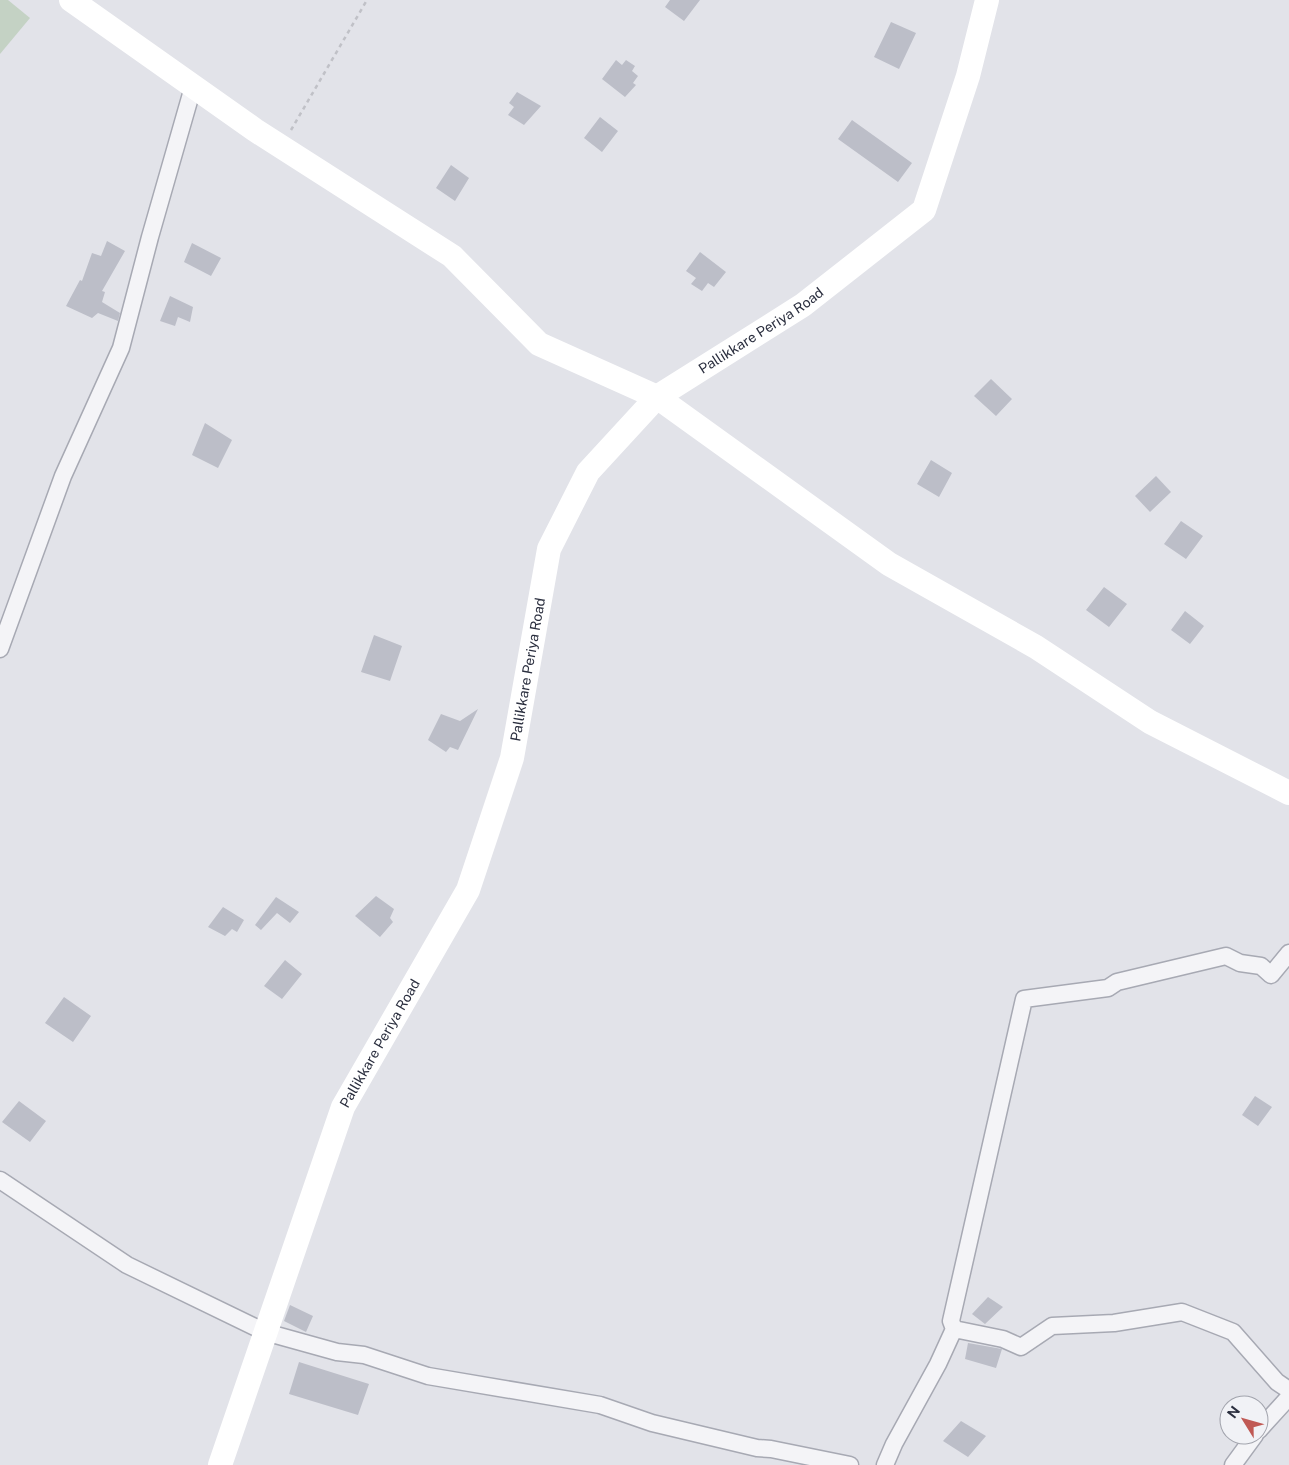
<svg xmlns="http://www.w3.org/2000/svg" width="1289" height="1465" font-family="'Public Sans',sans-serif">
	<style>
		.green { fill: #c4d2c4 }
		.building { fill: #bcbec8 }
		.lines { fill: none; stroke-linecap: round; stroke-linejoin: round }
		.street-casing { stroke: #a7a9b3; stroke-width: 19 }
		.path { stroke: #c0c1c7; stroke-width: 2.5; stroke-dasharray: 4 4; stroke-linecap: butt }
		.street { stroke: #f4f4f7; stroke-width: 16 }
		.secondary { stroke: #fff; stroke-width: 24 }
		.labels { text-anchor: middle; stroke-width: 4.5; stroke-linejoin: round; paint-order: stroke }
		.street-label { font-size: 14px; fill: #2b2f3f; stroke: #f1f2f6 }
	</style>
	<rect width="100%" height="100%" fill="#e2e3e9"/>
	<path class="green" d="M0,0h8l22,18 -30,36z"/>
	<path class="building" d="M670,0h30l-16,21 -19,-14z
		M891,22l25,11 -17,36 -25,-12z
		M616,60l6,5 4,-5 9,6 -3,5 6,5 -5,7 3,2 -11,12 -23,-18z
		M517,92l24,14 -17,19 -16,-10 6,-8 -5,-4z
		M600,117l18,14 -16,21 -18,-14z
		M852,120l60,43 -14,19 -60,-43z
		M451,165l18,13 -14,23 -19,-13z
		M107,241l18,10 -23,40 3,1 -3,10 18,11 -2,8 -20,-8 -6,5 -26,-12 14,-26 2,1 10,-28 9,3z
		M192,243l29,15 -10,18 -27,-14z
		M700,252l26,20 -12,15 -6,-4 -6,8 -11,-7 5,-6 -10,-7z
		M170,296l23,11 -3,15 -12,-5 -3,9 -15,-5z
		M991,379l21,20 -16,17 -22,-20z
		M205,423l27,17 -14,28 -26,-13z
		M931,460l21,13 -13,24 -22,-13z
		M1156,476l15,16 -21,20 -15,-16z
		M1181,521l22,15 -17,23 -22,-15z
		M1104,587l23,17 -18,23 -23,-17z
		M1185,611l19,15 -14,18 -19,-14z
		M374,635l28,11 -12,35 -29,-9z
		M478,709l-20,41 -8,-3 -4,5 -18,-12 13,-26 19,7z
		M376,896l18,13 -4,9 3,4 -13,15 -25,-21z
		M276,897l23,15 -9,11 -13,-10 -16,17 -6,-5z
		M223,907l21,13 -7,12 -5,-3 -7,7 -17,-9z
		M285,960l17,14 -20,25 -18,-13z
		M64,997l27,19 -18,26 -28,-19z
		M1255,1096l17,11 -14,19 -16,-11z
		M19,1101l27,20 -16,21 -28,-20z
		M988,1297l15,10 -18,17 -13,-10z
		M290,1305l23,11 -7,16 -22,-11z
		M968,1343l34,6 -6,19 -31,-9z
		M299,1362l70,22 -11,31 -69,-21z
		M961,1421l25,15 -18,21 -25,-16z"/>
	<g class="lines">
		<defs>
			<path id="street" d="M0,649l63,-173 58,-128 29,-111 43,-150
				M0,1180l127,85 138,67 72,20 27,3 64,21 172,29 52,18 105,25 14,1 79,16
				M954,1329l-3,-8 73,-322 84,-11 9,-6 109,-26 14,7 21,3 10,9 18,-22
				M1259,1430l30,-33
				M885,1465l9,-21 44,-80 16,-35 49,10 18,8 31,-21 62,-3 68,-11 51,20 44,50 12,8
				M1233,1465l22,-30"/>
		</defs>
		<use href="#street" class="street-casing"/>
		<path class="path" d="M291,130l76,-130"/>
		<use href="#street" class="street"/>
		<g class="secondary">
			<path d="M71,0l184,130 197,126 87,88 118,53 232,167 147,83 114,75 139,71"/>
			<path id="s1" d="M220,1465l123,-358 125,-217 44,-132 37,-209 39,-77 69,-75 146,-92 121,-95 44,-134 19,-76"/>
		</g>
	</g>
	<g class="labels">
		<g class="street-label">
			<text dy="5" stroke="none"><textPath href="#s1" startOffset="1292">Pallikkare Periya Road</textPath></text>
			<text dy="5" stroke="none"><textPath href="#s1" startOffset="858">Pallikkare Periya Road</textPath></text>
			<text dy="5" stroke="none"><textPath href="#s1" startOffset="452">Pallikkare Periya Road</textPath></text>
		</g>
	</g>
	<g transform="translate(1244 1420) rotate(307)"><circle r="24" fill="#f1f2f6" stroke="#a2a4ad"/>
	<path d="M0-4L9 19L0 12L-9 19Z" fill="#c05954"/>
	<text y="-8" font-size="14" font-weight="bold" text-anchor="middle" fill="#2b2f3f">N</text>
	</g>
</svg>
